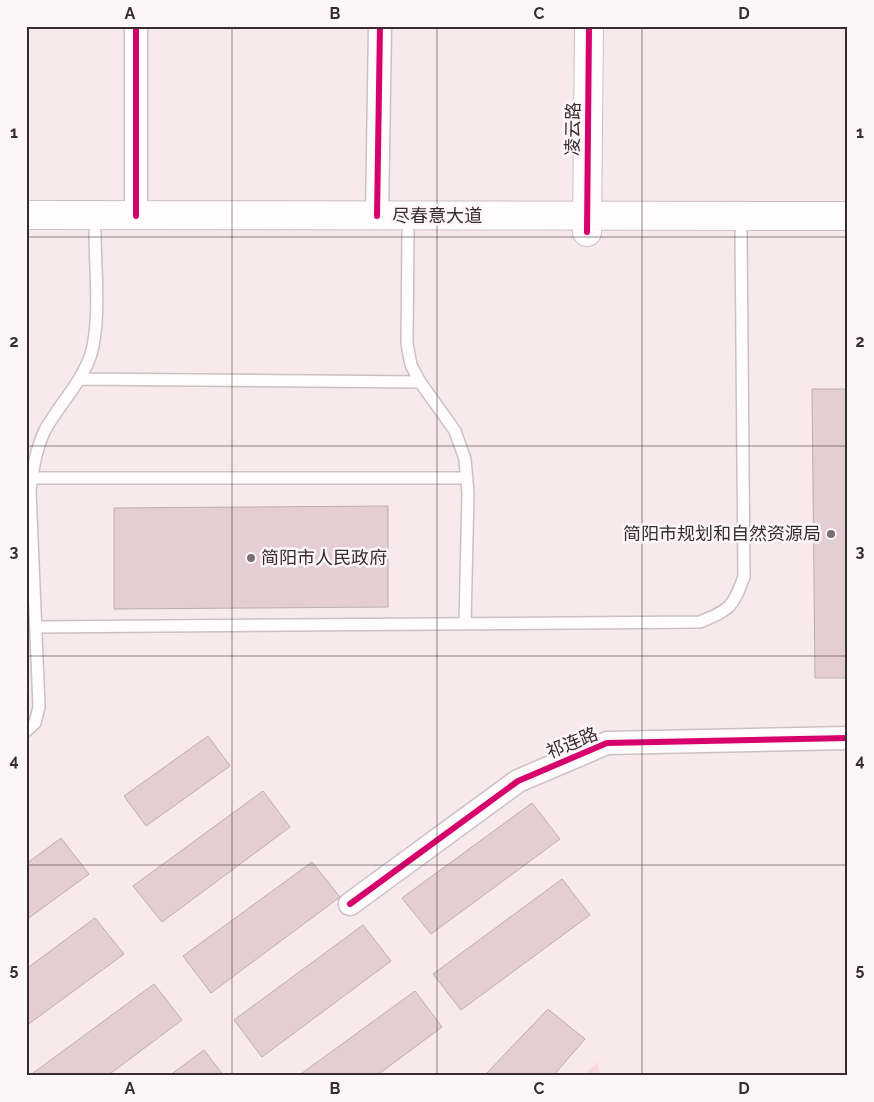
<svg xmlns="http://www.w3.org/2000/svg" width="874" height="1102" font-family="Raleway,'Noto Sans SC',sans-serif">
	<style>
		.green { fill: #fad7df }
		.building { fill: #e4ced3; stroke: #baafb1 }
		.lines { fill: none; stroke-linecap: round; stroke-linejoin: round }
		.lane-casing { stroke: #ccc0c2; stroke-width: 14 }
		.street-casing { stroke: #ccc0c2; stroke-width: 25 }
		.secondary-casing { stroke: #ccc0c2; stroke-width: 30 }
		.lane { stroke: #fefcfc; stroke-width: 11 }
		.street { stroke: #fefcfc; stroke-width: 22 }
		.secondary { stroke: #fefcfc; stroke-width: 28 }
		.cycleway-casing { stroke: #fdf6f8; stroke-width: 9 }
		.cycleway { stroke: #d6006c; stroke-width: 6 }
		.grid { fill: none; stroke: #382c2f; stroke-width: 1; stroke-opacity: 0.55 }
		.poi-dot { fill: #7b6e71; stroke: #fdf6f8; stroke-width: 2 }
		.labels { text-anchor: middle; stroke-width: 5; stroke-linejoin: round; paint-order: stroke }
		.street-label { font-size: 18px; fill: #382c2f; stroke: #fdf6f8 }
		.poi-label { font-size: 18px; fill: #382c2f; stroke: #fdf6f8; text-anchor: end }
		.neatline { fill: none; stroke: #382c2f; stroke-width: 2 }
		.grid-label { font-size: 16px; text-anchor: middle; font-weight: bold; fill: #382c2f }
	</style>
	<rect width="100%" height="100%" fill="#f7e9ec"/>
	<path class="green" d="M598,1062l1,14h-16z"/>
	<path class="building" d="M812,389h36v289h-33z
		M388,506v101l-274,2v-101z
		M208,736l22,30 -84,60 -22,-30z
		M263,791l27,36 -128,95 -29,-36z
		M532,803l28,36 -129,95 -29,-36z
		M61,838l28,36 -63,46v-56z
		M312,862l28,35 -129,96 -28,-37z
		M562,879l28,36 -129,95 -28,-36z
		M95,918l29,36 -98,72v-57z
		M363,925l28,36 -129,96 -28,-37z
		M154,984l28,36 -75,56h-78z
		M415,991l27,36 -66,49h-78z
		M548,1009l37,30 -32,37h-69z
		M204,1050l20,26h-55z"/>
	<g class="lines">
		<defs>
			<path id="lane" d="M408,232l-1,112 4,21 9,17 35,49 10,28 3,34 -3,131
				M79,379l341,3
				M32,478h435
				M36,627l664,-5c31,-13 32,-14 44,-45l-3,-345
				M26,731l9,-8 4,-16 -9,-217c3,-21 6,-41 15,-60 14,-25 37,-48 46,-76 10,-34 4,-86 4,-122"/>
			<path id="street" d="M136,216v-190
				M377,216l3,-190
				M350,904l168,-123 89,-38 241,-5"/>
			<path id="secondary" d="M26,215l822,1
				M587,232l2,-206"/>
		</defs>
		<use href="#lane" class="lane-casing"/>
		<use href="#street" class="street-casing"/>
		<use href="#secondary" class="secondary-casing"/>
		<use href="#lane" class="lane"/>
		<use href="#street" class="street"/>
		<use href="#secondary" class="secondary"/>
		<defs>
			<path id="cycleway" d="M136,216v-190
				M377,216l3,-190
				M587,232l2,-206
				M350,904l168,-123 89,-38 241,-5"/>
		</defs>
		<use href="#cycleway" class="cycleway-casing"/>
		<use href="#cycleway" class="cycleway"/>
	</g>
	<path class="grid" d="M232,26v1050M437,26v1050M642,26v1050M26,237h822M26,446h822M26,656h822M26,865h822"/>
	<g class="poi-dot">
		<circle cx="831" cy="534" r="5"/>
		<circle cx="251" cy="558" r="5"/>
	</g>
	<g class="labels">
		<g class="street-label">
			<text transform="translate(573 129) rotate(-89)" y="6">凌云路</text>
			<text x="437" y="222">尽春意大道</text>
			<text transform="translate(572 743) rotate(-22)" y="6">祁连路</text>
		</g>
		<g class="poi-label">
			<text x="821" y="540">简阳市规划和自然资源局</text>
			<text x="261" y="564" text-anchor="start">简阳市人民政府</text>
		</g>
	</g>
	<rect width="874" height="1102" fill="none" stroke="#fdf6f8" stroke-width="55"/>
	<rect x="28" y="28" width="818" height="1046" class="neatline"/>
	<g class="grid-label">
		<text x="130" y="19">A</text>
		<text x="335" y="19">B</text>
		<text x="539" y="19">C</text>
		<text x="744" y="19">D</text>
		<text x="14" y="138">1</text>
		<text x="860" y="138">1</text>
		<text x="14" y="347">2</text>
		<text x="860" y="347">2</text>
		<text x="14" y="557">3</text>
		<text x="860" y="557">3</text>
		<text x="14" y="766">4</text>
		<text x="860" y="766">4</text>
		<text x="14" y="975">5</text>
		<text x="860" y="975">5</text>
		<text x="130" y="1094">A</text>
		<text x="335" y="1094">B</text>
		<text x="539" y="1094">C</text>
		<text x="744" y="1094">D</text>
	</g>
</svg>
